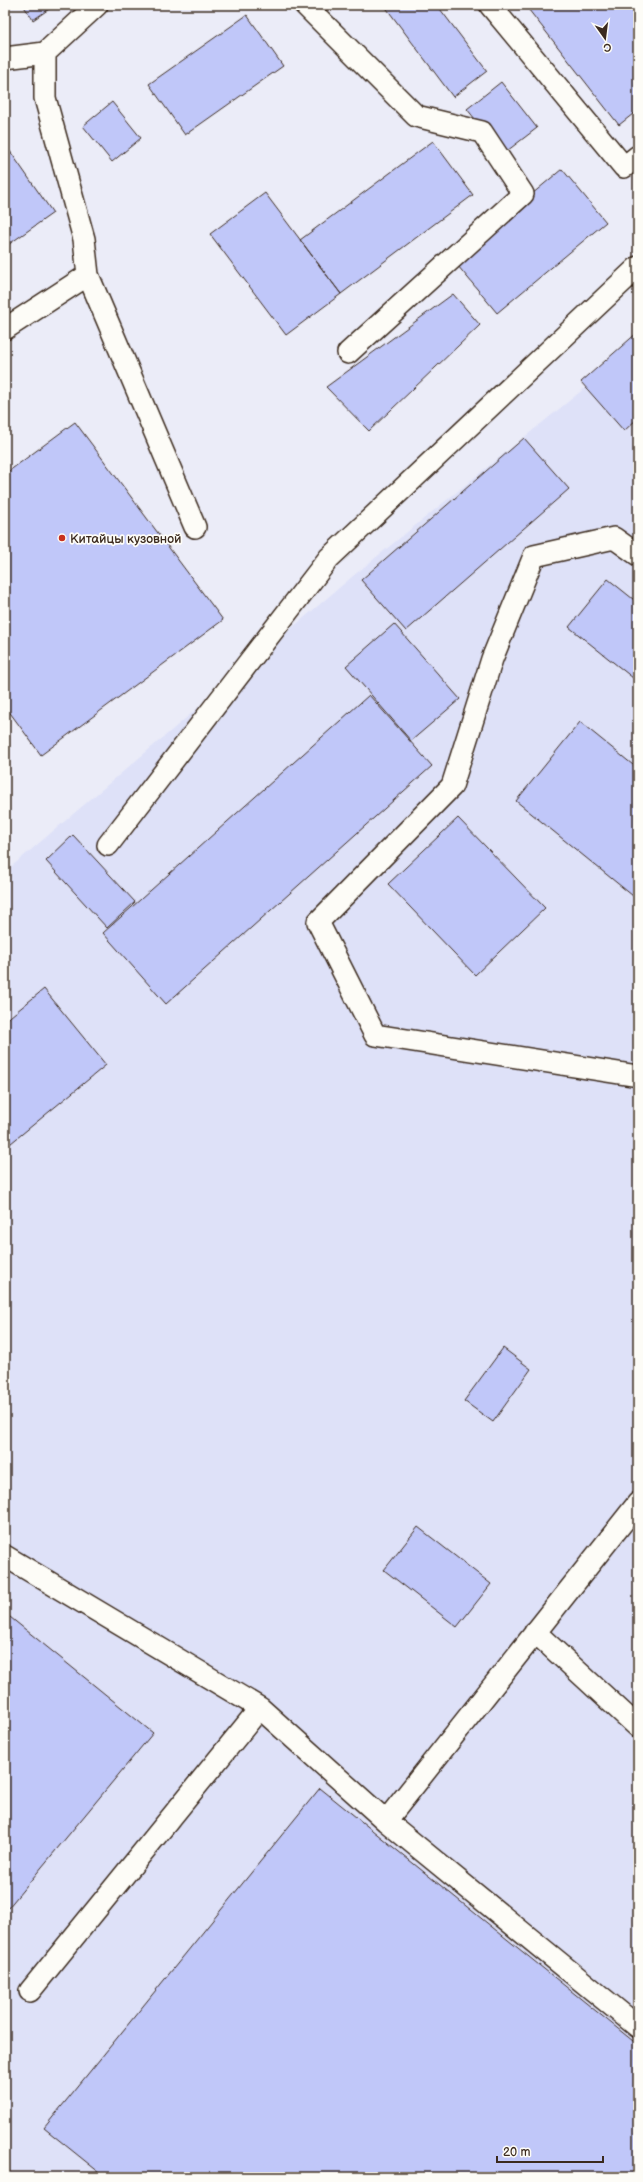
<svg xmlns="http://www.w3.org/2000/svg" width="643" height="2182" font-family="'Balsamiq Sans',sans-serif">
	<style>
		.built { fill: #dee1f8 }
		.building { fill: #c0c7f9; stroke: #3b2a1e }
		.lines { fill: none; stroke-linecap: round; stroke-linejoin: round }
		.lane-casing { stroke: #3b2a1e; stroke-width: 24 }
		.lane { stroke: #fdfcf7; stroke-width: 21 }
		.poi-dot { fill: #c8321e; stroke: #fdfcf7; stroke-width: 1.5 }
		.labels { text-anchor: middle; stroke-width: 3.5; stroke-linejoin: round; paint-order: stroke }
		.poi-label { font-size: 13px; fill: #3b2a1e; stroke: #fdfcf7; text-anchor: start }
	</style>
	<rect width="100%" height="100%" fill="#ebecf8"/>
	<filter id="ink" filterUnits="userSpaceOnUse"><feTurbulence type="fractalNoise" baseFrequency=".025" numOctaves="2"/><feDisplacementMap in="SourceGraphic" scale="8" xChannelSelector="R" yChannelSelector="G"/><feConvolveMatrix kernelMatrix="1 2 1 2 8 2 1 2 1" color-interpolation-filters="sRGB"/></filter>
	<g filter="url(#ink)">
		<path class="built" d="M638,345v1832h-633v-1305l348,-296z"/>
		<path class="building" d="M23,5h32l-22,15z
			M384,5h53l50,66 -34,26z
			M525,5h113v105l-19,15z
			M247,15l36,51 -98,69 -36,-51z
			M501,82l36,46 -34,26 -36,-45z
			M112,102l29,36 -29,24 -29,-36z
			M433,141l40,54 -132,99 -41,-54z
			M5,144l48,69 -48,34z
			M562,169l44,53 -109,91 -44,-53z
			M265,193l76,101 -55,41 -76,-101z
			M453,294l27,31 -111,106 -43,-44z
			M638,332v86l-14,13 -43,-49z
			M75,422l148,198 -182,135 -36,-49v-232z
			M524,438l45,51 -163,142 -45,-51z
			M608,579l30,24v79l-69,-55z
			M394,624l66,75 -49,42 -65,-75z
			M369,695l63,71 -266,238 -63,-71z
			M580,722l58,47v131l-122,-99z
			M458,818l87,90 -70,67 -87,-91z
			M73,835l62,67 -28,26 -61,-67z
			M44,989l62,76 -101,83v-127z
			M503,1348l28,21 -38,53 -29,-21z
			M418,1527l73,57 -34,43 -73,-57z
			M5,1613l148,120 -145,175 -3,-3z
			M320,1788l318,257v132h-533l-61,-49z"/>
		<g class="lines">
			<defs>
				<path id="lane" d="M305,5l111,111 66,16 41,62 -175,159
					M490,5l134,162 14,-11
					M5,58l40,-5 52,-48
					M88,275l107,252
					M5,329l83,-54 -4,-36 -39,-141v-45
					M638,555l-24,-17 -80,18 -42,103 -40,127 -134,136 57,113 263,41
					M108,845l221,-287 309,-291
					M5,1556l255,152 126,113 252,206
					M535,1632l103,95
					M386,1821l252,-318
					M30,1991l230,-283"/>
			</defs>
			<use href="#lane" class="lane-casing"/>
			<use href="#lane" class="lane"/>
		</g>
	</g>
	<circle class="poi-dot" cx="62" cy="538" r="4"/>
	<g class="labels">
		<g class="poi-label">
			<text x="70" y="543">Китайцы кузовной</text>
		</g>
	</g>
	<rect width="643" height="2182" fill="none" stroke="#fdfcf7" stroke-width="20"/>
	<rect x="10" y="10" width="623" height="2162" fill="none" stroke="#3b2a1e" stroke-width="1.5" filter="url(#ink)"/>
	<g transform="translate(605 38) rotate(166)" stroke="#fdfcf7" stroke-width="3" paint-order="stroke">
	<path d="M0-3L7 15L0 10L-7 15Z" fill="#3b2a1e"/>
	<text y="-6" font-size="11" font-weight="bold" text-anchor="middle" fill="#3b2a1e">С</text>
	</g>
	<path d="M497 2156v6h106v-6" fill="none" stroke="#3b2a1e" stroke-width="2"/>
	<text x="503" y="2156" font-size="12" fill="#3b2a1e" stroke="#fdfcf7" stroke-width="3" paint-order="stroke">20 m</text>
</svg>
